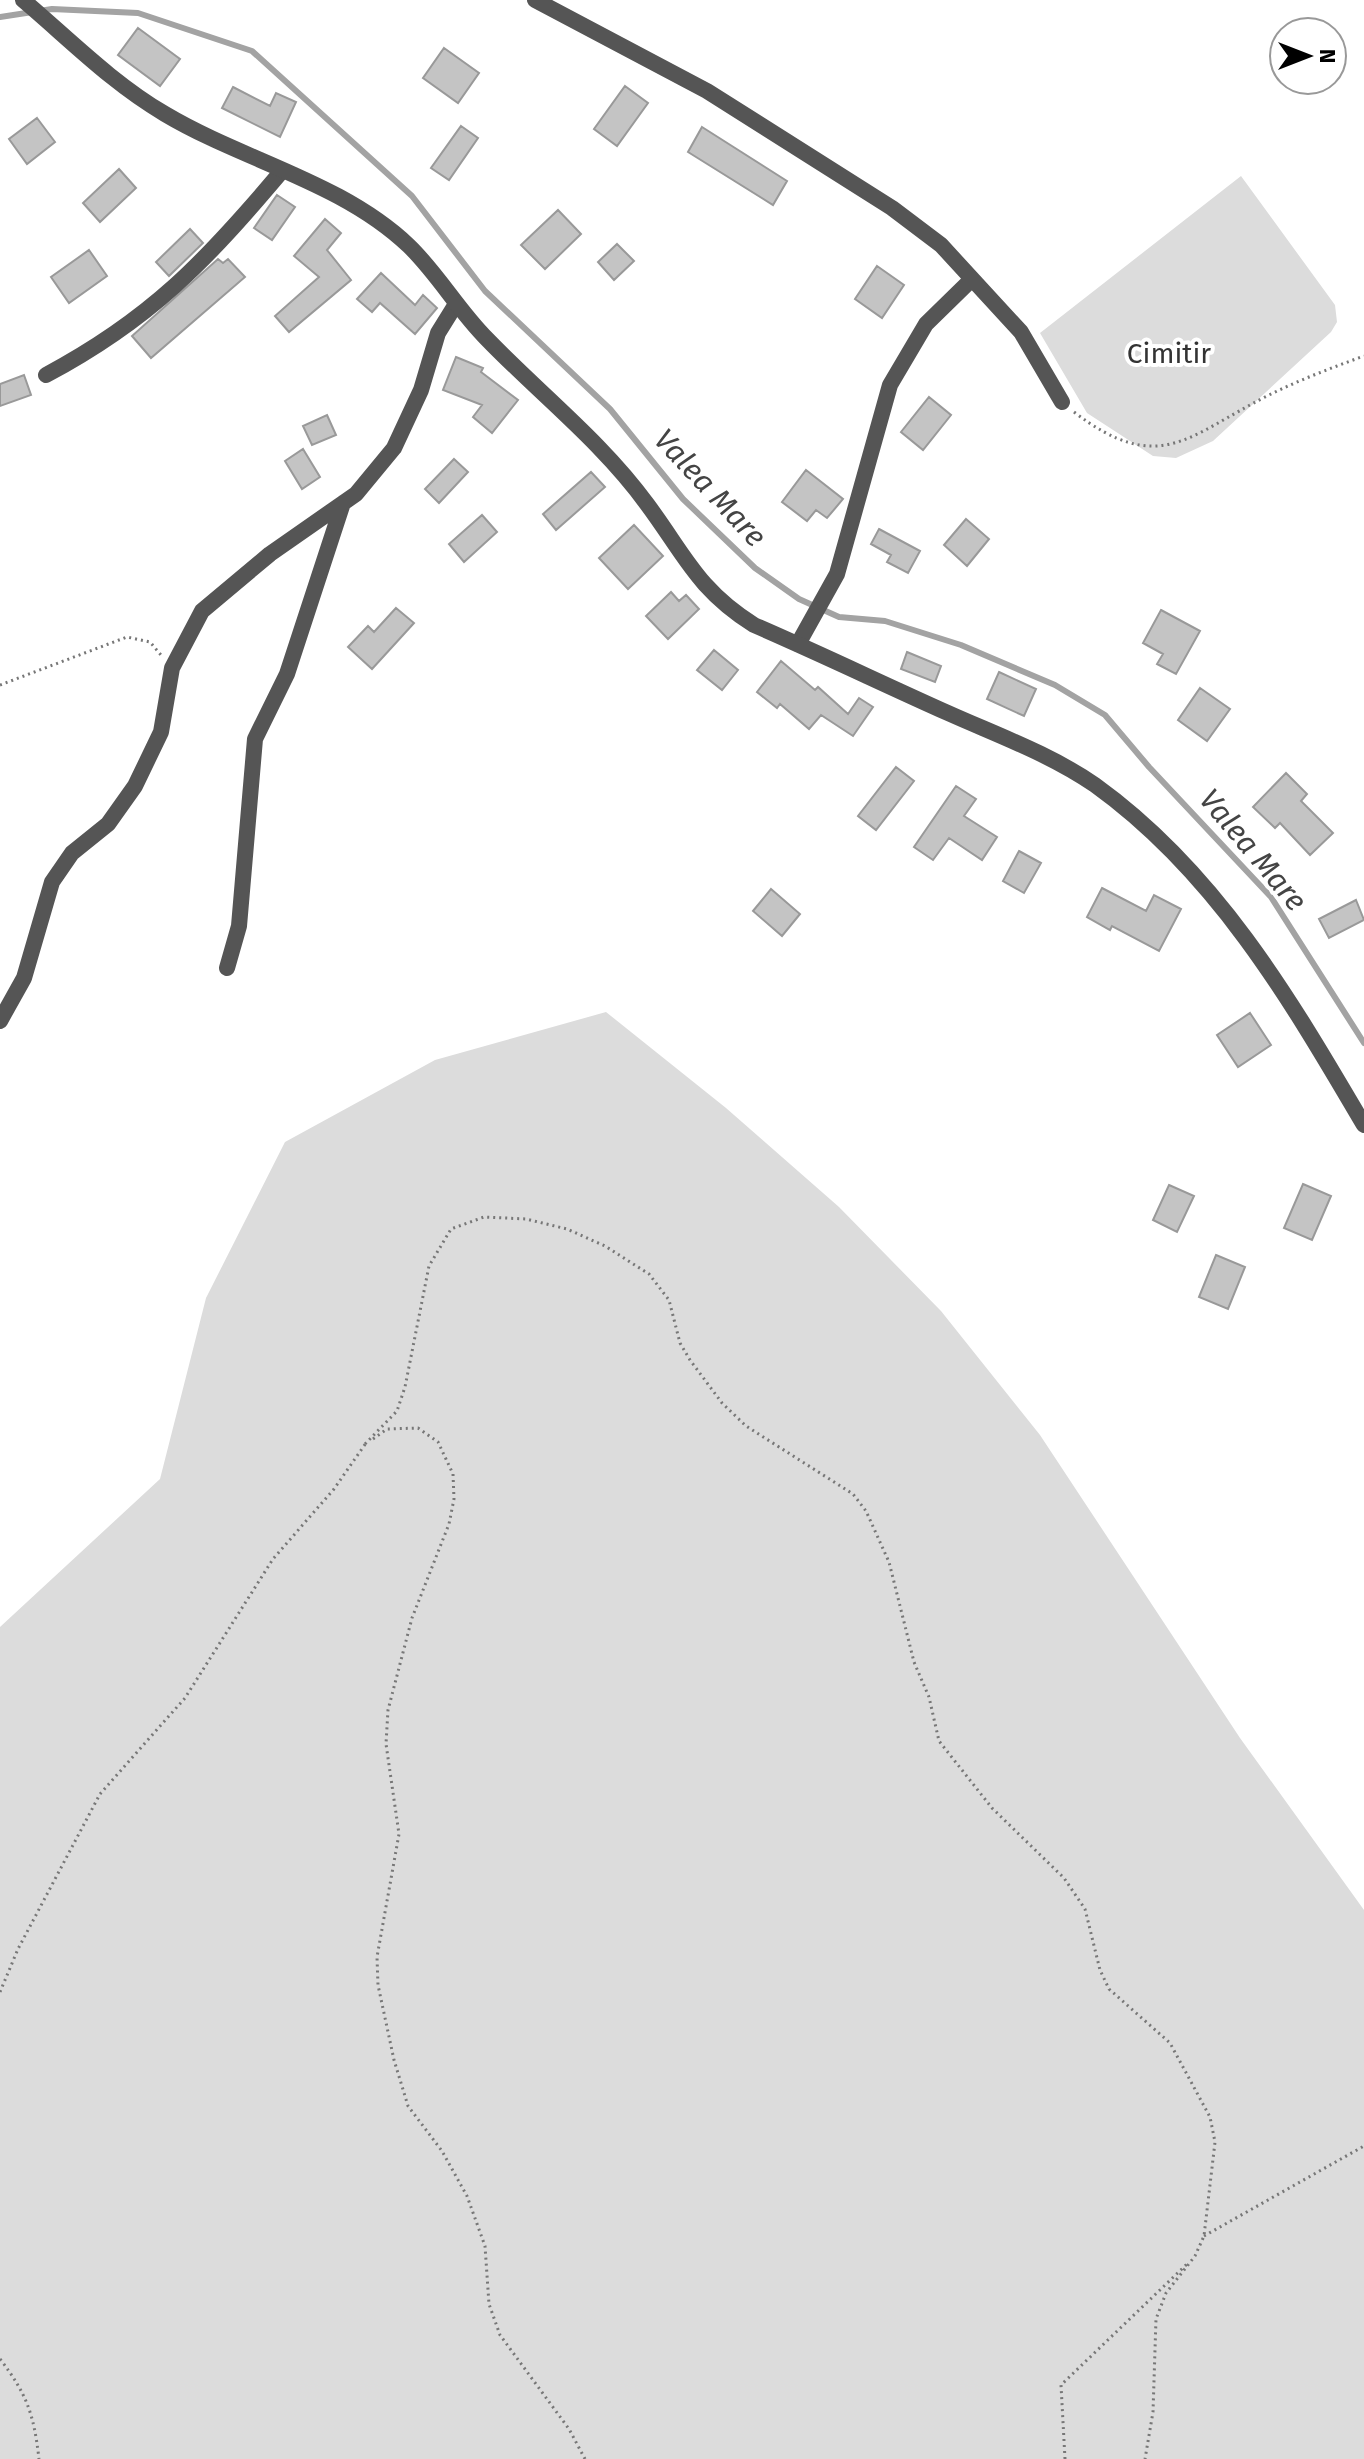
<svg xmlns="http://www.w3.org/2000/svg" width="1364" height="2459" font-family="'Fira Sans',sans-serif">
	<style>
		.green { fill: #dcdcdc }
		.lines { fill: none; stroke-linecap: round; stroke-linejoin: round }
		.stream { stroke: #a3a3a3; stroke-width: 6 }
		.building { fill: #c4c4c4; stroke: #999; stroke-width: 2 }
		.path { stroke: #777; stroke-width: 3; stroke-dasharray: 2 4; stroke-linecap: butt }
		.minor { stroke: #555; stroke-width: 16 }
		.tertiary { stroke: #555; stroke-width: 16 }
		.labels { text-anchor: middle; stroke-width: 8; stroke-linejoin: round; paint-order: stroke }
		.park-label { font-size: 28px; fill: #333; stroke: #fff }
		.water-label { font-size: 30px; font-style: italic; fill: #444; stroke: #fff }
	</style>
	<rect width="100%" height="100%" fill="#fff"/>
	<path class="green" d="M1241,176l94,129 2,17 -6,10 -118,109 -37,17 -23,-2 -66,-43 -47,-80z
		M606,1012l120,96 113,99 102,104 99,124 200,303 124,172v549h-1364v-832l160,-148 46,-181 79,-156 150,-82z"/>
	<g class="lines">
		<path class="stream" d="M0,17l52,-8 86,4 114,38 160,145 73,95 125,118 73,90 72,69 44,31 40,18 46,4 76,24 94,40 50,30 44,52 122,130 93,146"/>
	</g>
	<path class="building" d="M138,28l42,31 -20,27 -42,-31z
		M444,48l35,25 -21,30 -35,-25z
		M625,86l23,17 -31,43 -23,-17z
		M233,87l37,19 6,-13 20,9 -16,35 -58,-29z
		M37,118l18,24 -28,22 -18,-25z
		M461,126l17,12 -29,42 -18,-12z
		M702,127l85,54 -14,24 -85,-53z
		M119,169l17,19 -36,34 -17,-19z
		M277,195l18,12 -23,33 -18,-12z
		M558,210l23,24 -36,35 -24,-24z
		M325,219l16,14 -14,17 24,30 -62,52 -14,-16 44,-39 -25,-21z
		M190,229l13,14 -34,33 -13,-14z
		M617,244l17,17 -20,19 -16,-18z
		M89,250l18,26 -38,27 -18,-26z
		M218,259l5,4 5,-4 17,18 -94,81 -19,-22z
		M877,266l27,19 -22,33 -27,-19z
		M381,273l34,32 8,-10 14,13 -22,26 -35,-31 -8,9 -15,-13z
		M456,357l27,11 -2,4 37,28 -26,33 -19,-16 9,-12 -39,-15z
		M24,375l7,20 -31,11v-22z
		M929,397l22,18 -28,35 -22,-18z
		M327,415l9,20 -24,10 -9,-19z
		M303,449l17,28 -18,12 -17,-28z
		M454,459l14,13 -29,31 -14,-14z
		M806,470l37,29 -16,19 -11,-8 -9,11 -25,-19z
		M591,472l14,15 -49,43 -13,-16z
		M482,515l15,17 -33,30 -15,-18z
		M966,519l23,20 -22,27 -23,-21z
		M634,525l29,31 -35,33 -29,-31z
		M879,529l41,22 -12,22 -21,-11 4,-7 -20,-11z
		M671,592l8,9 7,-6 13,14 -31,30 -22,-23z
		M396,608l18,15 -42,46 -24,-22 20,-21 6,6z
		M1161,610l39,21 -24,43 -19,-10 6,-10 -20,-11z
		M714,650l24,20 -16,20 -25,-20z
		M907,652l34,14 -6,16 -34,-13z
		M781,661l34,29 3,-3 30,27 11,-16 14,9 -20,29 -32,-21 -12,14 -29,-25 -3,4 -20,-16z
		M999,672l37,17 -12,27 -37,-17z
		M1200,688l30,21 -23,32 -29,-21z
		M896,767l18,14 -38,49 -18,-14z
		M1286,773l21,21 -6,7 32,32 -23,22 -30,-32 -5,5 -22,-21z
		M956,786l20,13 -12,17 33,21 -15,23 -33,-22 -16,22 -19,-13z
		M1019,851l22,12 -17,30 -21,-12z
		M1102,888l44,23 8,-16 27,14 -22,42 -47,-25 -2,4 -23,-13z
		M771,889l29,25 -18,22 -29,-25z
		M1356,900l8,20 -35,18 -10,-19z
		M1250,1013l21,32 -33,22 -21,-32z
		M1303,1184l28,12 -19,44 -28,-12z
		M1169,1185l25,11 -17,36 -24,-12z
		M1216,1255l29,12 -17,42 -29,-12z"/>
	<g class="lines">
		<path class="path" d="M1074,412c85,65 114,24 193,-16 32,-16 64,-28 97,-40
			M0,685l127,-48 23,5 11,13
			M373,1439l14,-10 31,-1 20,14 15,32 1,25 -5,25 -37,94 -24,92 -2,34 13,90 -22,123 1,28 16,75 14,46 34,45 25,45 18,50 4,58 11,31 69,94 16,30
			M365,1444l32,-33 8,-24 24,-121 22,-37 33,-12 42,2 41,10 38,17 44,28 20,26 11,43 10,17 32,43 24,23 107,68 13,17 23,51 25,100 15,35 10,44 53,67 72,70 21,31 15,61 9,19 61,54 40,74 5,25 -11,94 -9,20 -29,37 -10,26 -3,93 -8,47
			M0,1992l18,-43 82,-155 85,-96 88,-139 61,-70 32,-46
			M1204,2236l160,-90
			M0,2359c27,35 34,56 39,100
			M1065,2459l-4,-74 126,-121"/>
		<path class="minor" d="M535,0l172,91 185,117 49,37 80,87 41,70
			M46,375c105,-56 159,-113 235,-203
			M798,644l39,-70 53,-189 36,-61 45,-44
			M227,968l12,-42 16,-187 32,-65 56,-171
			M0,1021l24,-43 28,-96 20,-29 36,-29 27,-38 26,-54 11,-64 30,-57 68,-57 86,-60 38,-46 27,-58 17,-57 18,-29"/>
		<path class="tertiary" d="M23,0c46,39 89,83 142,114 79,47 177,68 244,132 29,28 49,64 78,93 53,55 115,103 160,165 38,51 50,85 107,121 65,28 129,59 194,88 49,22 102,41 147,72 121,87 195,214 269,340"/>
	</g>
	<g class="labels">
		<g class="park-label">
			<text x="1169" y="363">Cimitir</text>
		</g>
		<g class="water-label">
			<text transform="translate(710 488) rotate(47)" y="10">Valea Mare</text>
			<text transform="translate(1253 850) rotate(50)" y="10">Valea Mare</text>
		</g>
	</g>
	<g transform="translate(1308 56) rotate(90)"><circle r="38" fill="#ffffff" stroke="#999999" stroke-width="2"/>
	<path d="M0-6L14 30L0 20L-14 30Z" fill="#000000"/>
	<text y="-12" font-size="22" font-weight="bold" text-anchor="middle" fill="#000000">N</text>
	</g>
</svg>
